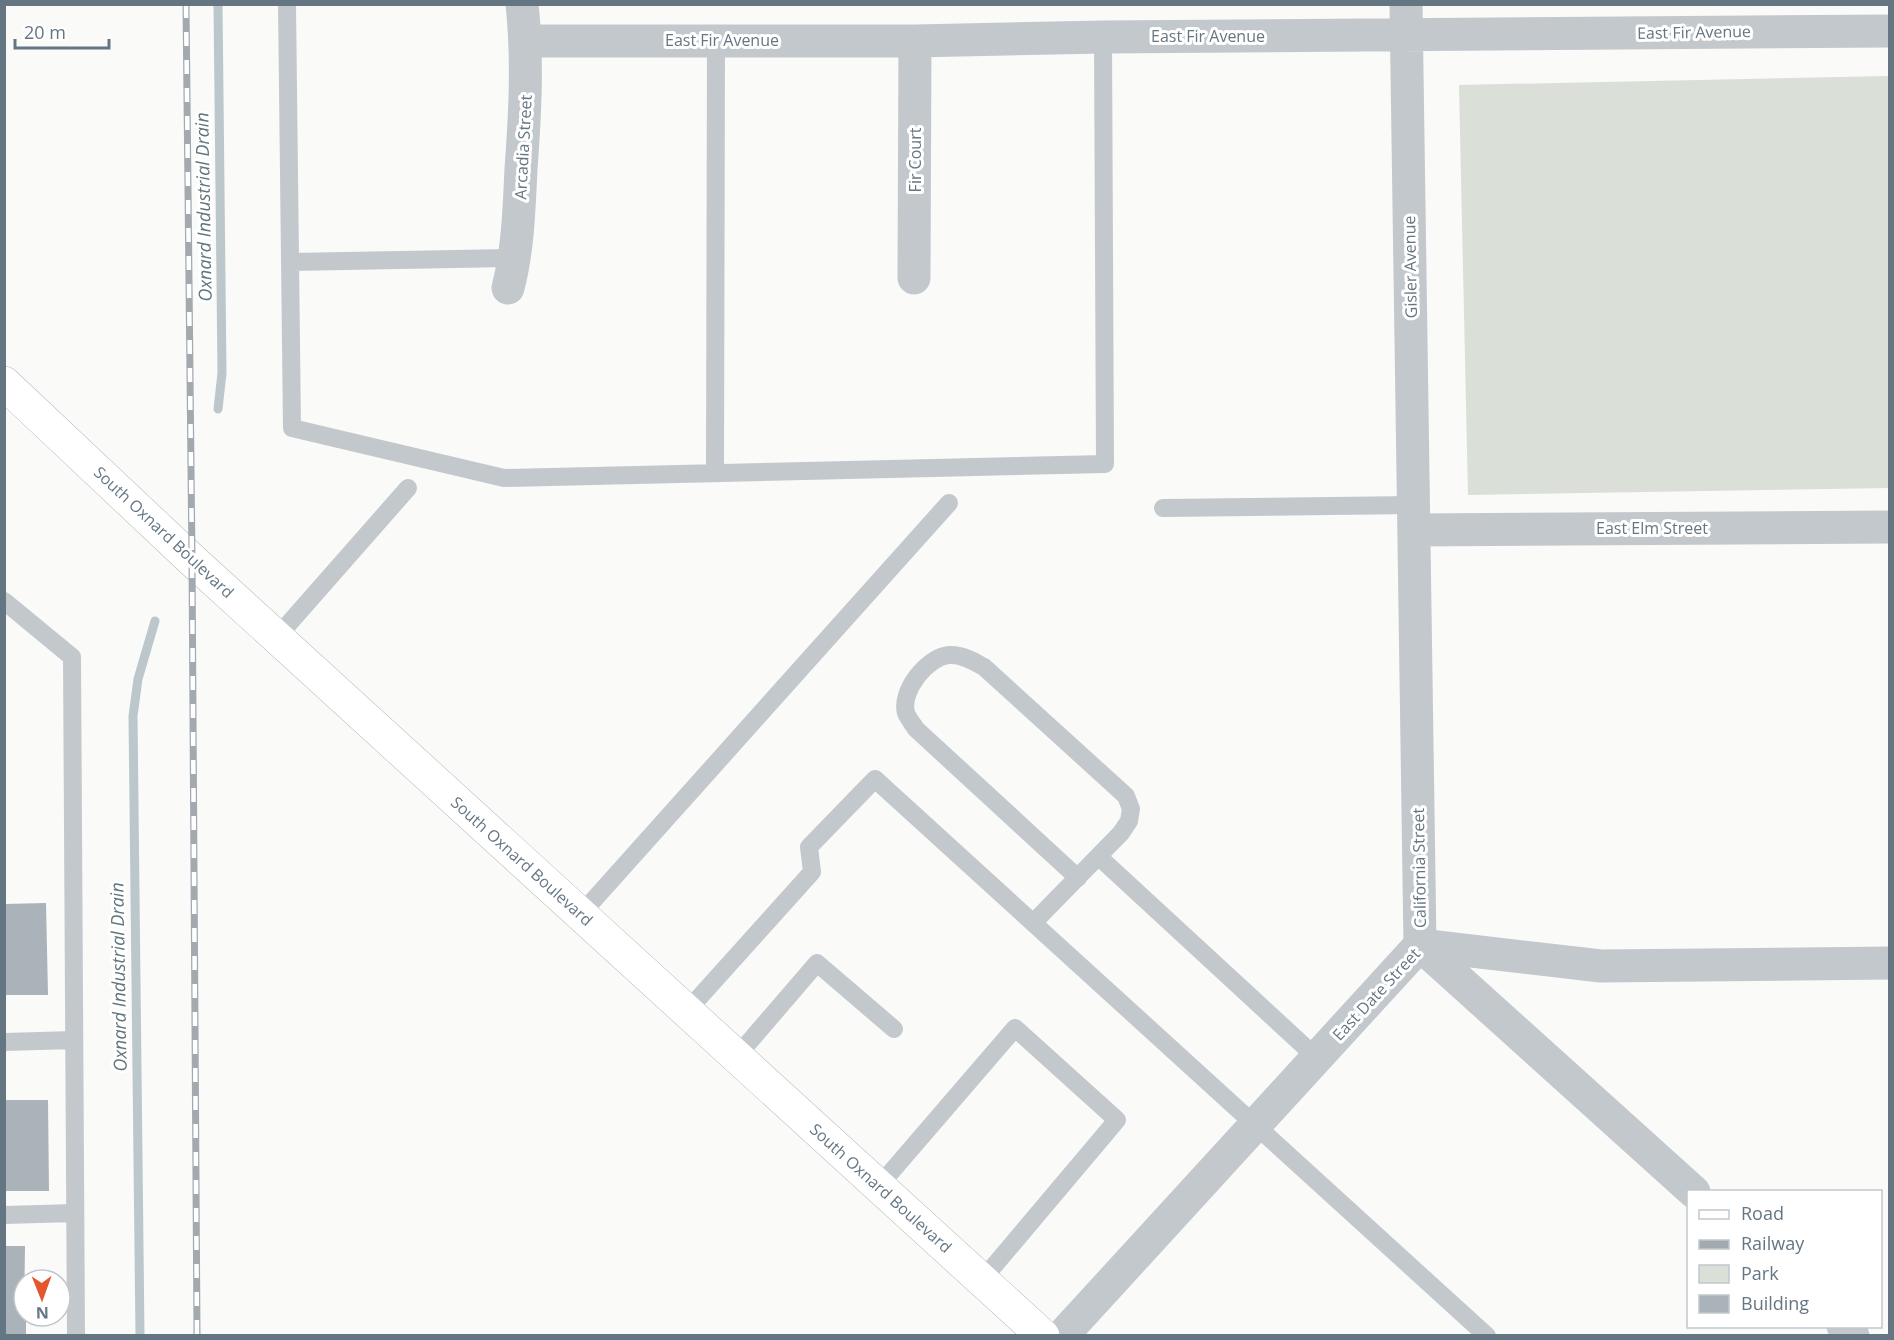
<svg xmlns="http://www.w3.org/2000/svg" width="1894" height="1340" font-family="'Open Sans',sans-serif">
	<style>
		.green { fill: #dadfd7 }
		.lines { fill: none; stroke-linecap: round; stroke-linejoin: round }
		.stream { stroke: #bbc7cb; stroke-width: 9 }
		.building { fill: #aab3b9 }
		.primary-casing { stroke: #b5babe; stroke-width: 34 }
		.service { stroke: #c3c8cc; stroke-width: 18 }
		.minor { stroke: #c3c8cc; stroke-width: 33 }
		.primary { stroke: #fff; stroke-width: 33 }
		.rail-casing { stroke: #a2aab0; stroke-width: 7 }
		.rail { stroke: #fff; stroke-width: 4.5; stroke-dasharray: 14; stroke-linecap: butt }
		.labels { text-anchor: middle; stroke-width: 6; stroke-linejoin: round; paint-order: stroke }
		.street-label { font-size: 16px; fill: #657683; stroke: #fff }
		.water-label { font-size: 18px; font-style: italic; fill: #60757c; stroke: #fff }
	</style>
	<rect width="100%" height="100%" fill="#fafaf8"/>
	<path class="green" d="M1889,76v412l-421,7 -9,-410z"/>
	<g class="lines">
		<path class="stream" d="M218,409l4,-36 -4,-369
			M140,1336l-7,-620 5,-37 17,-58"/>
	</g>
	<path class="building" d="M46,903l2,92h-44v-91z
		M4,1100h44l1,91h-45z
		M4,1246h21l-1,70h2v20h-22z"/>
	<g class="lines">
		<defs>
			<path id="primary" d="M4,383l188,177 851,776"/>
		</defs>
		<use href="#primary" class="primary-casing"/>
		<path class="service" d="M287,4l5,424 212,50 601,-14 -2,-427
			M290,262l225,-4
			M715,472l1,-432
			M1163,508l250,-3
			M4,601l68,56 4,679
			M277,637l131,-149
			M1099,857l218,201
			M581,914l368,-411
			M1033,923l88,-90 8,-12 2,-12 -5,-13 -142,-129c-11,-6 -23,-13 -35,-12 -22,2 -49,36 -43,58 2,5 7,11 10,16l162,149
			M687,1011l125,-139 -3,-25 66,-68 612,557
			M4,1042l70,-2
			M737,1056l80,-93 77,66
			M879,1186l136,-158 102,92 -135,160
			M4,1215l71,-2"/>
		<path class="minor" d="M1406,4l14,941 274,247
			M526,41h389l188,-4 787,-6
			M914,278l1,-237
			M508,288c10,-39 11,-78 13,-119 4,-55 7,-109 1,-165
			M1414,530l476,-3
			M1843,1326l10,10
			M1062,1336l358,-391 181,21 289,-3"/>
		<use href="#primary" class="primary"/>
		<defs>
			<path id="rail" d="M186,4l6,556 5,776"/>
		</defs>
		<use href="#rail" class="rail-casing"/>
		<use href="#rail" class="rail"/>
	</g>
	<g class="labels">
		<g class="street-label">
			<text transform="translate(1694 32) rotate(-1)" y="6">East Fir Avenue</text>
			<text x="1208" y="42">East Fir Avenue</text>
			<text x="722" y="46">East Fir Avenue</text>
			<text transform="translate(523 147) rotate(-87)" y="6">Arcadia Street</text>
			<text transform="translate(915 160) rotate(-90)" y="6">Fir Court</text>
			<text transform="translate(1410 267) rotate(-91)" y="6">Gisler Avenue</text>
			<text x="1652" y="534">East Elm Street</text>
			<text transform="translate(164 532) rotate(43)" y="6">South Oxnard Boulevard</text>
			<text transform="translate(522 861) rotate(42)" y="6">South Oxnard Boulevard</text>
			<text transform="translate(1419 868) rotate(-91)" y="6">California Street</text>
			<text transform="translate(1376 994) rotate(-47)" y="6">East Date Street</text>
			<text transform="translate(881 1188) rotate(42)" y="6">South Oxnard Boulevard</text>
		</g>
		<g class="water-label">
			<text transform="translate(204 207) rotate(-91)" y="6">Oxnard Industrial Drain</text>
			<text transform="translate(119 977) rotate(-91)" y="6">Oxnard Industrial Drain</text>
		</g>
	</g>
	<rect width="1894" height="1340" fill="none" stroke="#657683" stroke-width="12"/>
	<rect x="1687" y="1190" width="195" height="138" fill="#ffffff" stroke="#c1c8cd" stroke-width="1.5"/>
	<rect x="1699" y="1210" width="30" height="9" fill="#ffffff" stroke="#c1c8cd" stroke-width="1.5"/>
	<text x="1741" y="1220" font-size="18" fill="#657683">Road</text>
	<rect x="1699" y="1240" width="30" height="9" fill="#a2aab0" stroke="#c1c8cd" stroke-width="1.5"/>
	<text x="1741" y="1250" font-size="18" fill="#657683">Railway</text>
	<rect x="1699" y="1265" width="30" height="18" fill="#dadfd7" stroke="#c1c8cd" stroke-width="1.5"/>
	<text x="1741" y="1280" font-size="18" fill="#657683">Park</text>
	<rect x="1699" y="1295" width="30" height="18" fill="#aab3b9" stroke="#c1c8cd" stroke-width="1.5"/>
	<text x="1741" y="1310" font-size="18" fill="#657683">Building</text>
	<g transform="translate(42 1298) rotate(179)"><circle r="28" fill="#ffffff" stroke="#c1c8cd" stroke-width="1.5"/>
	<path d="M0-4.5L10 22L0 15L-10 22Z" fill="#e4572e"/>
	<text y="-9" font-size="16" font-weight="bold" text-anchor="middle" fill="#657683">N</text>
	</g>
	<path d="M15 39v9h94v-9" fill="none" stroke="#657683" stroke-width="3"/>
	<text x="24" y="39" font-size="18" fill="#657683" stroke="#ffffff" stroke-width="4.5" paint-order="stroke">20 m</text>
</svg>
